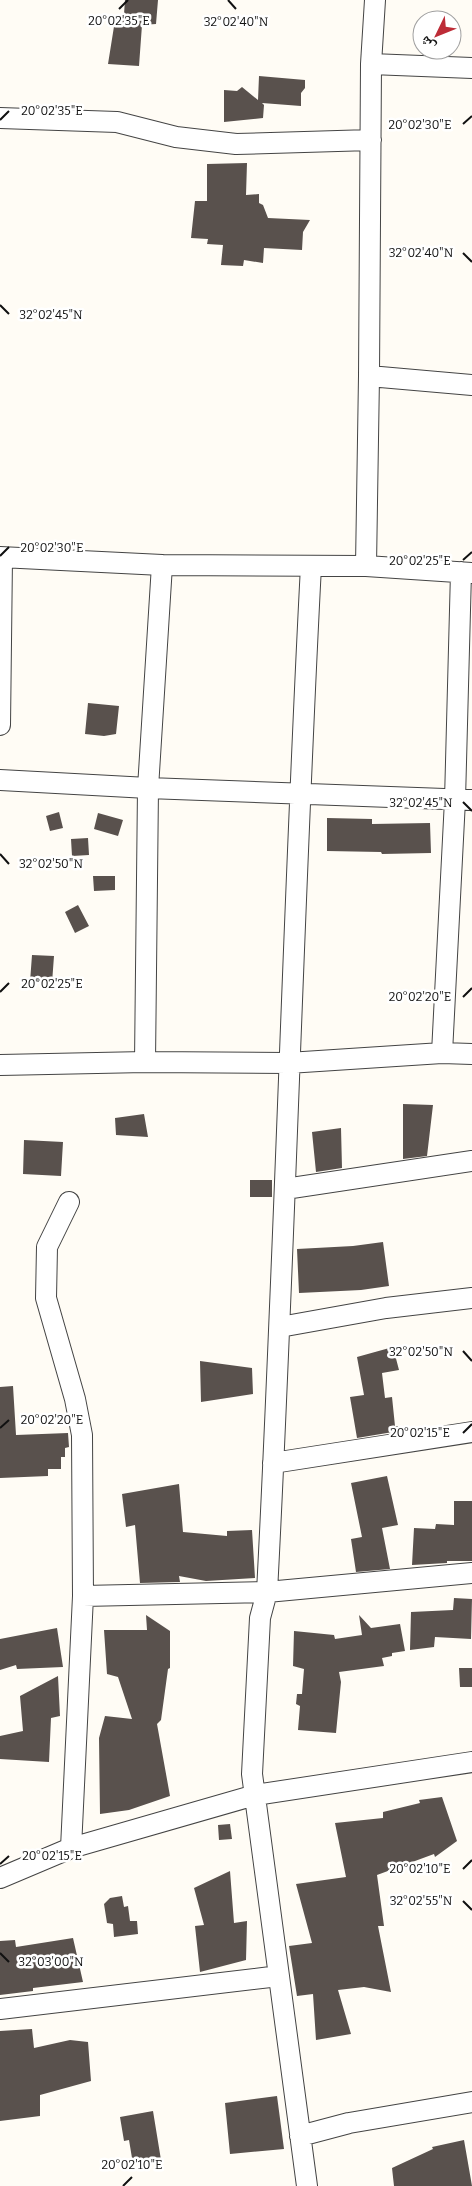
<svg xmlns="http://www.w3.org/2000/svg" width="472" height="2186" font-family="Bitter,'Noto Naskh Arabic',serif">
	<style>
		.building { fill: #59514d }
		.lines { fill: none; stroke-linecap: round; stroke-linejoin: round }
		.minor-casing { stroke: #444; stroke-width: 22 }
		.minor { stroke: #fff; stroke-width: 20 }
		.ticks { fill: none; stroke: #111; stroke-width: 2 }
		.ticks-label { font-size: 12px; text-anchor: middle; fill: #111; stroke: #fff; stroke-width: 5; stroke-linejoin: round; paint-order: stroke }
	</style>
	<rect width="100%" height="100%" fill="#fffcf5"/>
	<path class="building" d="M125,0h33l-2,24 -14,1 -3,41 -31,-2 8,-50h8z
		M259,76l46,4v8l-4,5v13l-39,-3 2,2 -1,13 -39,4v-32l13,1 5,-4 16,13z
		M247,163l-1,32 13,-1v9l4,2 5,13 42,2 -7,12 -1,18 -38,-2 -1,15 -19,-3 -1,6 -22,-1 2,-20 -16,-1 1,-5 -17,-1 4,-37h12v-37z
		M88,703l31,3 -3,28 -12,2 -19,-2z
		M59,812l4,16 -13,3 -4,-15z
		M98,813l25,7 -5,16 -24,-7z
		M327,818l45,1v5l58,-1 1,30 -49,1 -1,-2 -54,-1z
		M88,838l1,17 -17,1 -1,-17z
		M93,876h22v14l-21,1z
		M78,905l11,21 -14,7 -10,-21z
		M32,955l22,1 -2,27 -22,-1z
		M403,1104l30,1 -6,51 -24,3z
		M144,1114l4,23 -32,-2 -1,-17z
		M341,1128l1,40 -26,4 -4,-40z
		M24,1140l39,2 -2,34 -38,-2z
		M250,1180h22v17h-22z
		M383,1242l6,44 -28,4 -62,3 -2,-44 56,-3z
		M393,1347l6,23 -17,3 3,25 7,-1 3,29h3l1,5 -42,7 -7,-41 14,-2 -7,-38z
		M200,1361l52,7 1,26 -52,8z
		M13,1386l3,49 52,-2 1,14 -4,1v9h-4v12h-13v7l-48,2v-91z
		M387,1476l11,49 -16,3 8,41 -34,3 -5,-33 11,-2 -11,-54z
		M179,1484l4,48 44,4v-5l25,-1 3,48 -49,3 -27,-5 1,6 -40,1 -5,-58 -9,2 -4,-33z
		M454,1501h18v60h-25v2l-35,2 2,-37 21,1 1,-5 18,1z
		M454,1598l18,1 -1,40 -36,-2 -1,10 -24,3 1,-38 42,-2z
		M146,1615l24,16v37l-2,1 -7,51 -4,4 13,72 -41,14 -29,4 -1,-76 6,-22 27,3 -14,-42 -11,-3 -3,-44h43z
		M359,1615l12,13 29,-4 5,27 -13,2v3l-10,2 2,8 -45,6 2,10 -5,51 -38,-3 2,-24 -4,-2 1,-10h5l2,-25 -11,-3 1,-35 40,4 1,4 27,-4z
		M57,1628l6,39 -46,2 -1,-4 -16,5v-31z
		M459,1668h13v19h-12z
		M58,1676l2,40 -9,2 -2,44 -49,-3v-23l23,-5 -3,-35z
		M442,1797l15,44 -22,16 -1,-3 -57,21 7,51h-6l13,66 -27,-5 -26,3 13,44 -35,6 -3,-46 -16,2 -8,-50 23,-3 -16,-59 50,-7 -11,-54 48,-5v-6l37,-9 -1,-3z
		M230,1824l2,15 -13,1 -1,-15z
		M230,1871l4,52 13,-2 -1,39 -46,12 -5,-46 9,-1 -10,-37z
		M122,1896l2,11 4,-1 2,15h7l1,13 -24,3 -1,-13 -6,-1 -3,-19 6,-6z
		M73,1938l10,44 -50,6v3l-33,4v-54l15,-1 1,7z
		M32,2029l2,19 36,-8 18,2 3,39 -51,14v21l-40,5v-90z
		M277,2096l7,53 -54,5 -5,-51z
		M153,2111l8,49 -28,4 -4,-24 -5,1 -4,-24z
		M464,2140l8,46h-78l-2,-18 41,-19 -1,-2z"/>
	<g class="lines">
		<defs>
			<path id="minor" d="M371,64l101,4
				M0,118l117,4 59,15 60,7 135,-4
				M369,376l103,9
				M0,557l162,8 204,1 106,7
				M366,566l3,-190 2,-312 4,-64
				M0,725l2,-167
				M0,780l148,8 324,12
				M442,1053l13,-253 6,-228
				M145,1062l3,-274 14,-223
				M0,1065l145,-3 143,1 154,-10 30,1
				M285,1189l187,-28
				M69,1202l-22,45 -1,51 29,101 7,36 1,161 -12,252
				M280,1327l106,-19 86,-10
				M273,1463l199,-31
				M83,1596l184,-4 205,-19
				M0,1878l71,-30 184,-53 217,-33
				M0,2009l279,-33
				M300,2136l49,-13 123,-21
				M307,2186l-55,-412 8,-156 7,-26c18,-342 26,-684 44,-1026"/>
		</defs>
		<use href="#minor" class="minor-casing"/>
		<use href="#minor" class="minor"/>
	</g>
	<path class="ticks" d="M228,0l8,9M119,9l9,-9M0,120l9,-9M463,124l9,-8M463,253l9,9M0,305l9,9M0,556l9,-9M463,560l9,-8M463,802l9,9M0,854l9,10M0,992l9,-9M463,997l9,-9M463,1351l9,10M0,1428l9,-8M463,1433l9,-9M0,1864l9,-8M463,1869l9,-9M463,1901l9,9M0,1953l9,9M123,2186l9,-9"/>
	<g class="ticks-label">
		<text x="119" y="25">20°02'35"E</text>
		<text x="236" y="26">32°02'40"N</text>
		<text x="52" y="115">20°02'35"E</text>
		<text x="420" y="129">20°02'30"E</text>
		<text x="421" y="257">32°02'40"N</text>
		<text x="51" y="319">32°02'45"N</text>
		<text x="52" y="552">20°02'30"E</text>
		<text x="420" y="565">20°02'25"E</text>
		<text x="421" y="807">32°02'45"N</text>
		<text x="51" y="868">32°02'50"N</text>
		<text x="52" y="988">20°02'25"E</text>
		<text x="420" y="1001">20°02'20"E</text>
		<text x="421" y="1356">32°02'50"N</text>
		<text x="52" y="1424">20°02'20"E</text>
		<text x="420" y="1437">20°02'15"E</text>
		<text x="52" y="1860">20°02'15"E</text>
		<text x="420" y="1873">20°02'10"E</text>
		<text x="421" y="1905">32°02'55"N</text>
		<text x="51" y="1966">32°03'00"N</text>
		<text x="132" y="2169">20°02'10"E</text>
	</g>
	<g transform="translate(437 35) rotate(227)"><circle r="24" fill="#ffffff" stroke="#a0a0a0"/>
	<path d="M0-4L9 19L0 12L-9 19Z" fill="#bd2c37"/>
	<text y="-8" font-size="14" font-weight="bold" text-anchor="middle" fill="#111111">ش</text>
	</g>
</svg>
